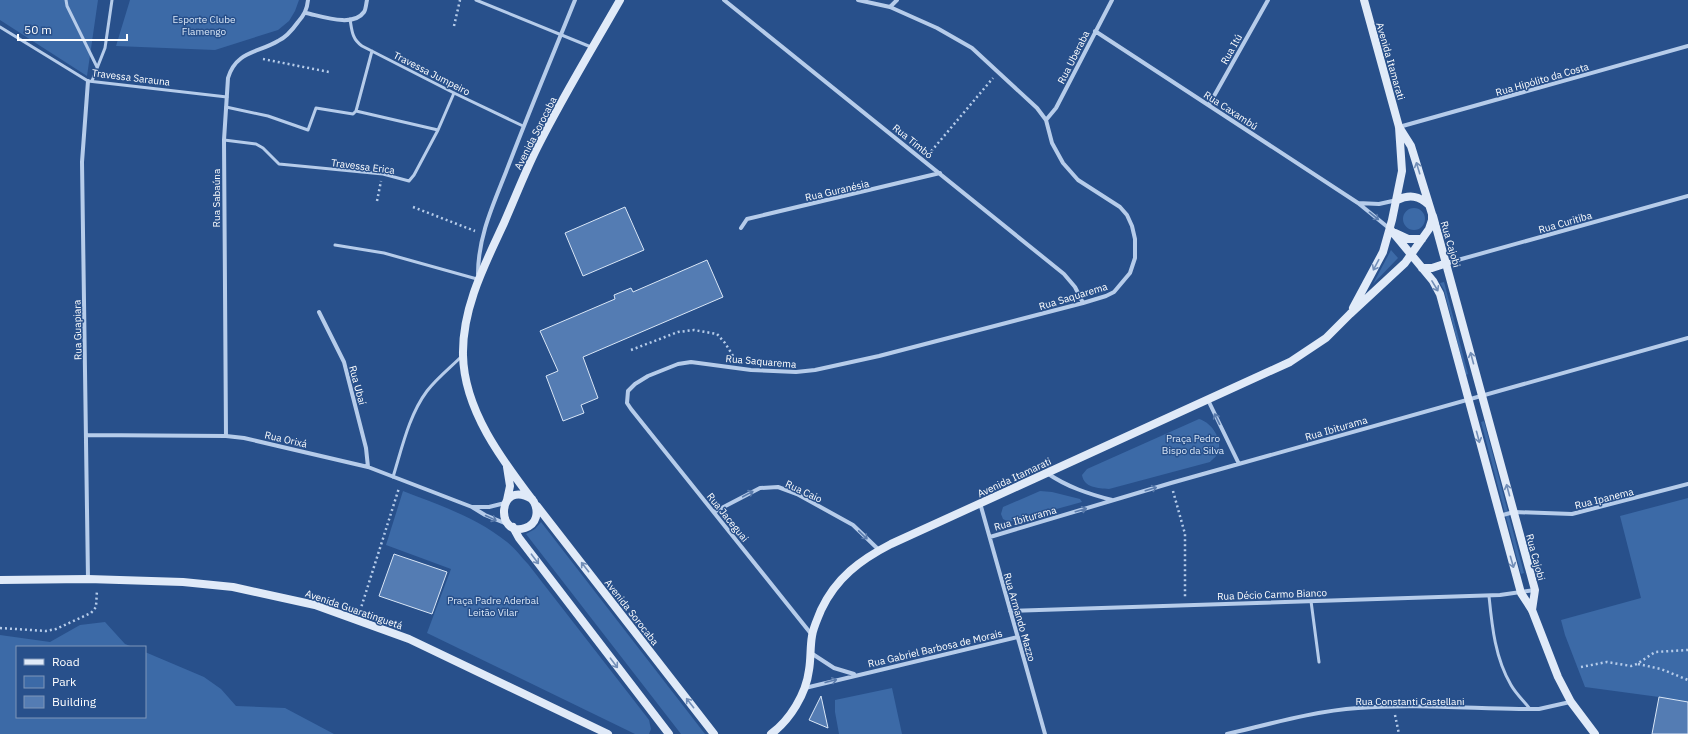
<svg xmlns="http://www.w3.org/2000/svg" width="1688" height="734" font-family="'IBM Plex Sans',sans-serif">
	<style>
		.green { fill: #3c6aa7 }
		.building { fill: #547cb3; stroke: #dae7f7 }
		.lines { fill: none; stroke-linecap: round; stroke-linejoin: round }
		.path { stroke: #b6ccea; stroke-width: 2.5; stroke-dasharray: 2 3; stroke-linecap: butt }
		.lane { stroke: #b6ccea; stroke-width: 3 }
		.street { stroke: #b6ccea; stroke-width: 4 }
		.secondary { stroke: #e0eaf8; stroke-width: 8 }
		.oneway { stroke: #728eb7 }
		.oneway2 { stroke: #5a7bac }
		.labels { text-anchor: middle; stroke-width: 3; stroke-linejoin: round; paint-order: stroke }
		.park-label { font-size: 10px; fill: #dae7f7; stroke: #28508b }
		.street-label { font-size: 10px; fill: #fff; stroke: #28508b }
	</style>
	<rect width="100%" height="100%" fill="#28508b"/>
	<path class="green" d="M0,0h98l-11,76 -87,-56z
		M130,0h169l-4,11 -6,10 -11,9 -63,20 -99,-4z
		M1403 219a11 11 0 1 1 22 0a11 11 0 1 1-22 0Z
		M1391,250l7,8 -25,26z
		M1444,282l24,92 -2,1 -22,-85 -4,-7z
		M1199,419c12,3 24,20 19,33 -1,4 -5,7 -8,10l-101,27c-11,-1 -25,-1 -27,-14l5,-6z
		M1484,421l40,152 -3,1 -40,-152z
		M403,491c36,14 73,26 104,51 8,6 14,15 21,22l118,152 3,4 2,9 -2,5h-14l-208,-101 24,-64 -65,-24z
		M1040,491l12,1 28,7 2,3 -73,20 -6,-3 -2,-5 2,-7z
		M1688,498v204l-29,-5 -74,-10 -20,-52 -4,-15 80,-22 -21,-82z
		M541,522l164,212h-24l-155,-200 9,-5z
		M105,622l20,22 8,3h-116v70h128v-65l59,25 17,12 15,17 49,2 49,26h-334v-99l50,7 30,-17z
		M892,688l10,46h-63l-4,-22v-12z"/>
	<path class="building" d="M625,207l19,43 -61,26 -18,-43z
		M707,260l16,37 -140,60 15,41 -17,7 3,8 -21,8 -17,-45 12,-5 -18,-40 75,-32 -1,-4 17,-7 2,4z
		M394,554l53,18 -15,42 -53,-18z
		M821,696l7,32 -19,-8z
		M1659,697l29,5v32h-36z"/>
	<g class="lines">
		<path class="path" d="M454,26l6,-26
			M263,59l66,13
			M928,155l65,-77
			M377,201l4,-20
			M413,207l62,24
			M631,350l47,-18 16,-2 23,4 8,9 10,16
			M1173,491l12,43v63
			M360,611l39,-123
			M0,628l46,3 10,-2 35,-16 5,-6 1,-17
			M1638,664l23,5 27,11
			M1581,667l26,-5 24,4 6,-2 18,-12 33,-2
			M1395,715l4,19"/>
		<path class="lane" d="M66,0l1,6 30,61
			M476,0l115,47
			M350,19c2,12 2,20 12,27l92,47 69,33
			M0,27l88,54 139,16
			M92,81l13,-33 7,-48
			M226,107l42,9 40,14 8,-22 37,6 3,-3 82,19
			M356,111l16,-60
			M224,140l32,4 7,4 16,16 104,10 26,7 5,-6 24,-45 16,-37
			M335,245l49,8 93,26
			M393,477c9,-29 16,-62 34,-86 10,-13 24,-24 35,-35
			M1489,596c3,30 6,62 22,89 5,9 13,16 19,24
			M1311,601l8,61"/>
		<path class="street" d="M724,0l340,274 11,13 8,16
			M890,7l7,-7
			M306,13c15,3 47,15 58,-1 2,-3 2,-8 3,-12
			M1095,31l263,172 32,26
			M88,81l-6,81 6,417
			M1209,105l59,-105
			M1046,120l10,-12 56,-108
			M1399,127l289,-81
			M1358,203l21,1 18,-4
			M741,228l6,-9 193,-46
			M1447,263l241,-67
			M478,274c0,-37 15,-69 28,-102 22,-58 46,-115 69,-172
			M319,312l25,50 22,86 2,19
			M1208,400l31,64
			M86,435l140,1 18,2 124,29 104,40 13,8 22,9
			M226,436l-2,-296 4,-62c8,-27 30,-25 50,-37 9,-4 15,-12 20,-19 6,-7 9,-12 10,-22
			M1047,473c20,14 42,21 65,27
			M980,503l65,231
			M472,507h17l16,-4
			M714,512l46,-24 18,-1 19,7 56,31 26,25
			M1499,516l15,-4 58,2 116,-30
			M990,537l181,-54 517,-145
			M1010,611l490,-16 35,-5
			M812,635l-181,-226 -4,-6 1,-12 7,-7 13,-8 30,-12 13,-2 60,8 45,2 19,-2 64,-14 204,-53 23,-7 8,-4 16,-19 5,-15v-19l-3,-13 -5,-11 -7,-8 -42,-27 -15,-17 -11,-20 -6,-23 -9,-12 -65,-60 -35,-20 -47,-21 -32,-7
			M811,653l23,15 20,6
			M805,688l213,-51
			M1227,734c43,-10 87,-23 131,-26 53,-4 107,0 161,1h20l31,-7"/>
		<path class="secondary" d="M1397,200c13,-6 22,-4 32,5
			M1433,216l102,374 -3,20
			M1390,229l43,52 7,13 81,299 11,17 26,67 13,25 24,32
			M1395,233l13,6h14
			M1422,268h10l15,-5
			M1353,308l30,-56 9,-32 10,-49 -3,-44 -35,-127
			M507,467l3,19 -3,14
			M532,499c-35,-21 -37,39 -7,29 12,-4 14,-16 9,-26 -32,-42 -70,-92 -71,-147 -1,-47 22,-91 41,-132 11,-25 21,-51 33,-75 25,-50 55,-99 83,-148
			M537,506l177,228
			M513,527l6,11 150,196
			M0,580l88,-1 95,3 50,5 82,18 94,34 199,95
			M771,734c19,-14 35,-40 38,-64 2,-11 1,-23 3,-34 1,-8 6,-18 9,-26 15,-32 39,-50 70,-66l399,-182 36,-24 24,-24 55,-51 24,-34 3,-9v-6l-21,-68 -12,-19"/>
	</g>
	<defs><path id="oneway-shaft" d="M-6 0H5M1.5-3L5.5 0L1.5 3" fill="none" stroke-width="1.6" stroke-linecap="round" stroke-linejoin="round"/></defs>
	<g class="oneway">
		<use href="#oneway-shaft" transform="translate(1418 168) rotate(-107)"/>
		<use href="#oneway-shaft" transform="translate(1376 265) rotate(118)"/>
		<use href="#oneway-shaft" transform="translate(1435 286) rotate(59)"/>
		<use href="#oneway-shaft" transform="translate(1472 358) rotate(-105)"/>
		<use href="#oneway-shaft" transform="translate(1478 437) rotate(75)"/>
		<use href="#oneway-shaft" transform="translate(1508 490) rotate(-105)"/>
		<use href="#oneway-shaft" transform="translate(535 559) rotate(53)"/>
		<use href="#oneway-shaft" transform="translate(1512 562) rotate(74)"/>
		<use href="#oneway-shaft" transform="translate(585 567) rotate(-128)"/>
		<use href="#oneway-shaft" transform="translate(614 663) rotate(53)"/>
		<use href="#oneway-shaft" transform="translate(690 703) rotate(-128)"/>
	</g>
	<g class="oneway2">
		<use href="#oneway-shaft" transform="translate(1374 216) rotate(39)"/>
		<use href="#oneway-shaft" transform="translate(1217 419) rotate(-116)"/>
		<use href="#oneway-shaft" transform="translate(1151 489) rotate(-17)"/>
		<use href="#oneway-shaft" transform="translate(748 494) rotate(-28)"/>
		<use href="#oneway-shaft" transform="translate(1081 510) rotate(-16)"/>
		<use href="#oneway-shaft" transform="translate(491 518) rotate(25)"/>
		<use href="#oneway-shaft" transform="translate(863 535) rotate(44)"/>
		<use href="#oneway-shaft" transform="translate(831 681) rotate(-14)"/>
	</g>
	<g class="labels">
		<g class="park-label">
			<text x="204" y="23">Esporte Clube<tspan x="204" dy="12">Flamengo</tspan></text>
			<text x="1193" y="442">Praça Pedro<tspan x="1193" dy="12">Bispo da Silva</tspan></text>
			<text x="493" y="604">Praça Padre Aderbal<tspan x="493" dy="12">Leitão Vilar</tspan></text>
		</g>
		<g class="street-label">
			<text transform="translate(1231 49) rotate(-61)" y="4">Rua Itú</text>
			<text transform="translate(1073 57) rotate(-63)" y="4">Rua Uberaba</text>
			<text transform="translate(1391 61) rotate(74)" y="4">Avenida Itamarati</text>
			<text transform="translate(432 73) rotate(27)" y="4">Travessa Jumpeiro</text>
			<text transform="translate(131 77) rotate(7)" y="4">Travessa Sarauna</text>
			<text transform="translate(1542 79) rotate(-16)" y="4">Rua Hipólito da Costa</text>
			<text transform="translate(1231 110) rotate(33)" y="4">Rua Caxambú</text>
			<text transform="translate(535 133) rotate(-63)" y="4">Avenida Sorocaba</text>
			<text transform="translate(913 141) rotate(39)" y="4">Rua Timbó</text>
			<text transform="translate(363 166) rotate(7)" y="4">Travessa Erica</text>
			<text transform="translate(837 190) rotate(-13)" y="4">Rua Guranésia</text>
			<text transform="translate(216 198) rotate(-90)" y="4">Rua Sabaúna</text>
			<text transform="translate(1565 222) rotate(-16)" y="4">Rua Curitiba</text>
			<text transform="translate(1451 244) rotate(74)" y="4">Rua Cajobi</text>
			<text transform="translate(1073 296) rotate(-17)" y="4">Rua Saquarema</text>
			<text transform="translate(77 330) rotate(-91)" y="4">Rua Guapiara</text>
			<text transform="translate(761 361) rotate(5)" y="4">Rua Saquarema</text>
			<text transform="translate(358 385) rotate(75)" y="4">Rua Ubaí</text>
			<text transform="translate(1336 428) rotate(-16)" y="4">Rua Ibiturama</text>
			<text transform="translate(286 439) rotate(13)" y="4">Rua Orixá</text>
			<text transform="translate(1014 477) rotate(-25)" y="4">Avenida Itamarati</text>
			<text transform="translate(804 491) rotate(25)" y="4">Rua Caio</text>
			<text transform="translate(1604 498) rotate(-14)" y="4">Rua Ipanema</text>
			<text transform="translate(728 517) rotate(51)" y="4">Rua Jaceguai</text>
			<text transform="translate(1025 518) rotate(-16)" y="4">Rua Ibiturama</text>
			<text transform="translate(1536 557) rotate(75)" y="4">Rua Cajobi</text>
			<text transform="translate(1272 594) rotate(-2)" y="4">Rua Décio Carmo Bianco</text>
			<text transform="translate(354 609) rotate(19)" y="4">Avenida Guaratinguetá</text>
			<text transform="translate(632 612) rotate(52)" y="4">Avenida Sorocaba</text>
			<text transform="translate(1020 617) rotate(74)" y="4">Rua Armando Mazzo</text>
			<text transform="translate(935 648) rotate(-13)" y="4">Rua Gabriel Barbosa de Morais</text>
			<text x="1410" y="705">Rua Constanti Castellani</text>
		</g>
	</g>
	<rect x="16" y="646" width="130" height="72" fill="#28508b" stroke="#7e96b9"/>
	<rect x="24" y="659" width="20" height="6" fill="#e0eaf8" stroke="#7e96b9"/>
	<text x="52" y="666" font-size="12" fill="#ffffff">Road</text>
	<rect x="24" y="676" width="20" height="12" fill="#3c6aa7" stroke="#7e96b9"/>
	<text x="52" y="686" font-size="12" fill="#ffffff">Park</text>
	<rect x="24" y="696" width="20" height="12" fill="#547cb3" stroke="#7e96b9"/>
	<text x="52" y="706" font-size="12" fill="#ffffff">Building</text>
	<path d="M18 34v6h109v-6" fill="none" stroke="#ffffff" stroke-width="2"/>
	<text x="24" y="34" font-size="12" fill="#ffffff" stroke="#28508b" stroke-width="3" paint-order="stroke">50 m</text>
</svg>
